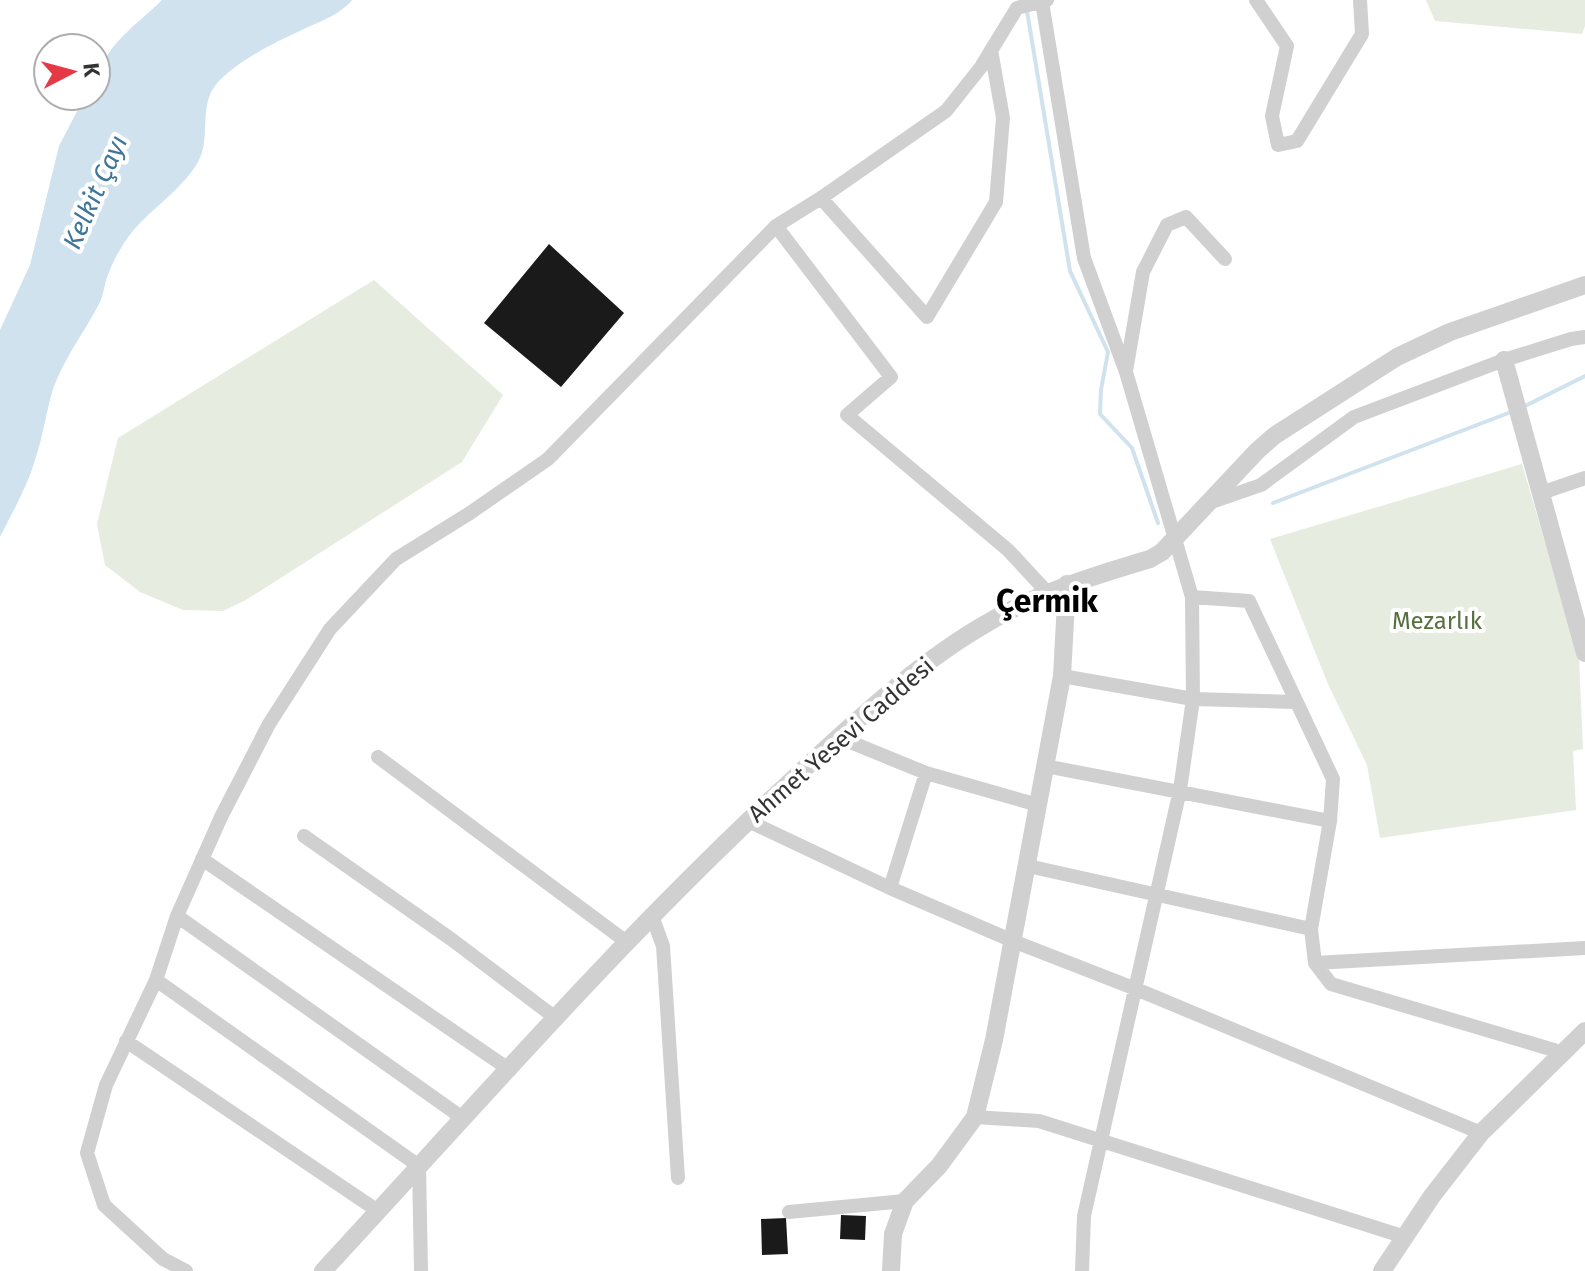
<svg xmlns="http://www.w3.org/2000/svg" width="1585" height="1271" font-family="'Fira Sans',sans-serif">
	<style>
		.green { fill: #e6ecdf }
		.water { fill: #cfe2ee }
		.lines { fill: none; stroke-linecap: round; stroke-linejoin: round }
		.stream { stroke: #cfe2ee; stroke-width: 4 }
		.building { fill: #1a1a1a }
		.minor { stroke: #d0d0d0; stroke-width: 14 }
		.tertiary { stroke: #d0d0d0; stroke-width: 18 }
		.labels { text-anchor: middle; stroke-width: 8; stroke-linejoin: round; paint-order: stroke }
		.park-label { font-size: 24px; fill: #56703f; stroke: #fff }
		.street-label { font-size: 24px; fill: #333; stroke: #fff }
		.water-label { font-size: 26px; font-style: italic; fill: #3f7597; stroke: #fff }
		.district-label { font-size: 32px; font-weight: bold; fill: #000; stroke: #fff }
	</style>
	<rect width="100%" height="100%" fill="#fff"/>
	<path class="green" d="M1426,0h159v26l-3,8 -147,-13z
		M374,280l129,115 -41,67 -216,138 -23,11 -40,-1 -43,-18 -35,-27 -8,-41 21,-86z
		M1522,464l57,194 4,91 -10,2 3,59 -196,28 -13,-73 -39,-81 -58,-145z"/>
	<path class="water" d="M162,0h190c-11,14 -31,21 -46,28 -30,14 -65,30 -88,54 -21,23 -6,56 -20,80 -20,34 -57,51 -77,86 -5,8 -10,18 -13,27 -4,9 -4,20 -9,29 -15,29 -35,54 -46,85 -7,23 -10,48 -18,71 -8,27 -22,51 -35,77v-207l30,-65 29,-119 26,-50h11c0,-47 36,-66 66,-96z"/>
	<g class="lines">
		<path class="stream" d="M1027,11l43,260 38,81 -7,38 -1,24 32,34 26,75
			M1523,407l62,-31
			M1273,503l238,-91"/>
	</g>
	<path class="building" d="M549,244l75,69 -63,74 -77,-64z
		M841,1215l25,1 -1,24 -25,-1z
		M786,1218l2,36 -26,1 -1,-36z"/>
	<g class="lines">
		<path class="minor" d="M1256,0l31,46 -15,70 6,29 19,-4 65,-107 -2,-34
			M1042,2l42,256 42,114 66,225 1,102 -13,91 -96,426 -2,55
			M821,198l106,119 69,-115 7,-84 -12,-68
			M776,226l115,151 -44,38 161,135 39,42
			M1126,371l17,-99 24,-47 19,-8 39,42
			M1541,493l44,-15
			M1209,503l52,-18 93,-68 150,-57 67,-21 14,-2
			M1192,597l57,4 84,178 -3,42 -19,108 4,34 16,21 233,69
			M1062,676l131,23 102,3
			M838,737l88,36 112,32
			M378,757l250,186
			M1045,766l285,55
			M748,821l142,67 123,53 123,48 345,144
			M304,836l147,103 106,80
			M202,859l308,211
			M1028,866l283,63
			M890,888l36,-115
			M177,916l287,203
			M652,916l11,30 15,232
			M1315,963l270,-15
			M156,980l263,186 2,105
			M126,1041l252,170
			M975,1117l64,4 366,116
			M789,1212l116,-11
			M186,1271l-23,-12 -59,-54 -17,-52 19,-68 50,-105 21,-64 44,-99 48,-93 61,-95 66,-70 74,-46 78,-54 228,-233 45,-28 125,-87 35,-44 36,-59 30,-8"/>
		<path class="tertiary" d="M1504,360l81,293
			M323,1271c149,-161 293,-327 454,-477 63,-58 126,-120 200,-165 57,-35 109,-51 173,-70l12,-7 95,-101 17,-15 123,-79 53,-25 135,-47
			M891,1271l2,-37 12,-33 34,-35 36,-49 19,-77 68,-364 5,-92
			M1382,1271l50,-75 49,-63 104,-102"/>
	</g>
	<g class="labels">
		<g class="park-label">
			<text x="1437" y="629">Mezarlık</text>
		</g>
		<g class="street-label">
			<text transform="translate(841 740) rotate(-41)" y="8">Ahmet Yesevi Caddesi</text>
		</g>
		<g class="water-label">
			<text transform="translate(95 192) rotate(-66)" y="9">Kelkit Çayı</text>
		</g>
		<g class="district-label">
			<text x="1047" y="612">Çermik</text>
		</g>
	</g>
	<g transform="translate(72 72) rotate(84)"><circle r="38" fill="#ffffff" stroke="#adadad" stroke-width="2"/>
	<path d="M0-6L14 30L0 20L-14 30Z" fill="#e63946"/>
	<text y="-12" font-size="22" font-weight="bold" text-anchor="middle" fill="#333333">K</text>
	</g>
</svg>
